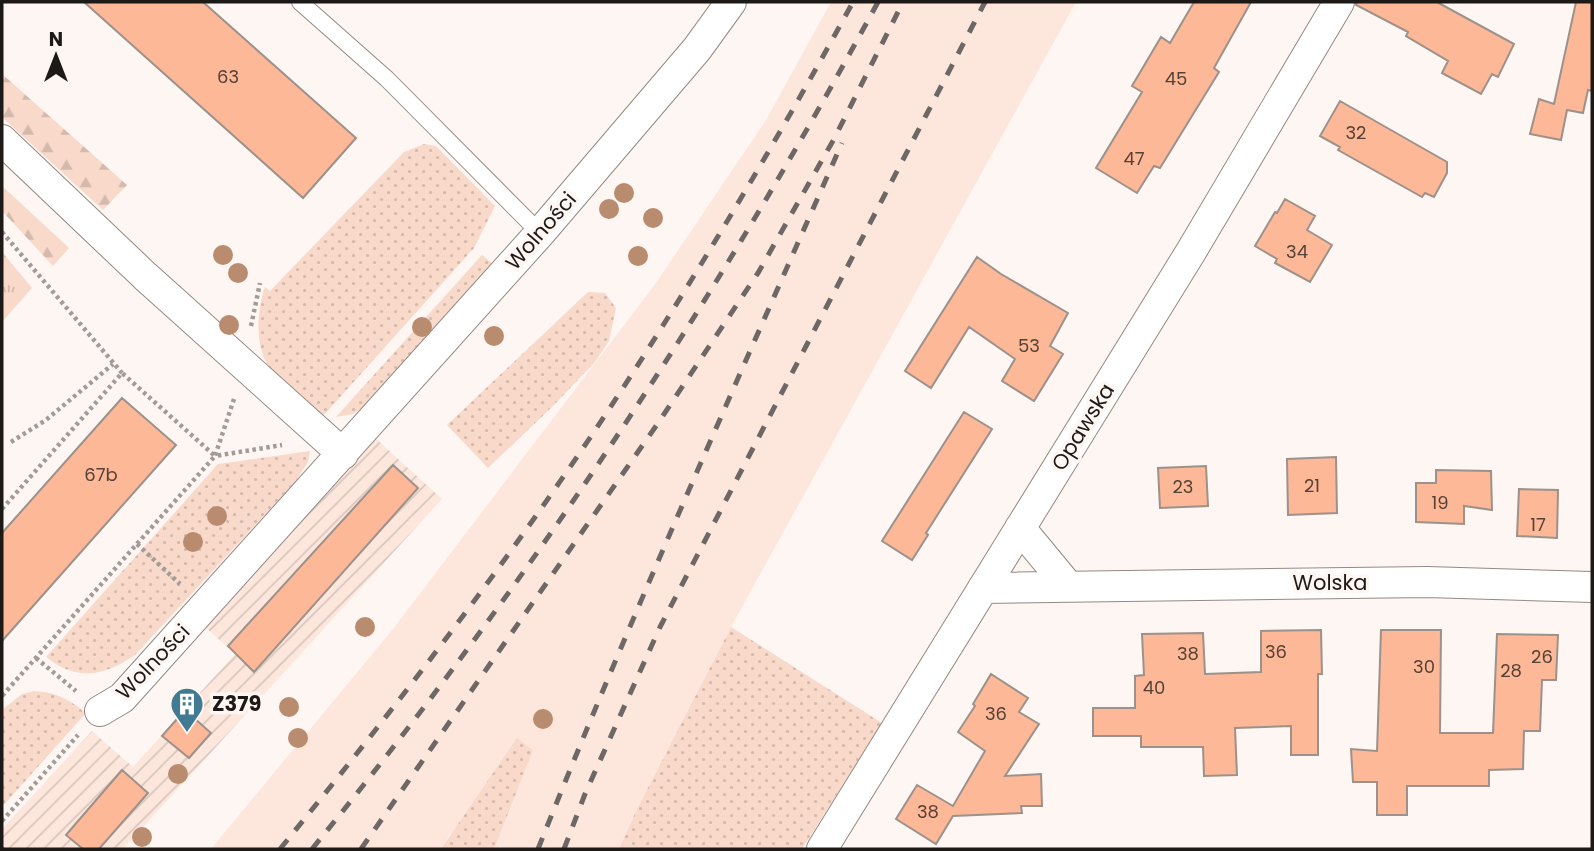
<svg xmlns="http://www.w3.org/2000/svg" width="1594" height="851" font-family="Poppins,sans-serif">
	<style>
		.built { fill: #fde7dd }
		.industrial { fill: url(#industrial-furrows) }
		.grass { fill: url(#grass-dots) }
		.forest { fill: url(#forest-firs) }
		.park { fill: url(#park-tufts) }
		.building { fill: #fdb897; stroke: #9d918b; stroke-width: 2 }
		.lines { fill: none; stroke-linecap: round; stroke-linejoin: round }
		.service-casing { stroke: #958983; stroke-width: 18 }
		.minor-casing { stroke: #958983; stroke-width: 32 }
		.path { stroke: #a29c98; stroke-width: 4.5; stroke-dasharray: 3.5 3.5; stroke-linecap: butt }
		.service { stroke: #fff; stroke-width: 16 }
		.minor { stroke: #fff; stroke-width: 30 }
		.rail { stroke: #6d6865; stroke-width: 5; stroke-dasharray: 12 12; stroke-linecap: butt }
		.tree { fill: #b98c6f }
		.labels { text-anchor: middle; stroke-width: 7; stroke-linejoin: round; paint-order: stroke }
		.number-label { font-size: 18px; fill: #554136 }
		.street-label { font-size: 21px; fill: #1d1916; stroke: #fef6f2 }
		.poi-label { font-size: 21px; font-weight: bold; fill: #1d1916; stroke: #fef6f2; text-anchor: start }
	</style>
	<defs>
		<pattern id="industrial-furrows" width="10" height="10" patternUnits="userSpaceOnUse" patternTransform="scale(1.75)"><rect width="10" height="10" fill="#fde7dd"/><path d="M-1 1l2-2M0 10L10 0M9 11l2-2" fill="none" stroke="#d8c6bd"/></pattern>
		<pattern id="grass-dots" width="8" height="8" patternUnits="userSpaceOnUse" patternTransform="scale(1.75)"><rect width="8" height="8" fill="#f8d9ca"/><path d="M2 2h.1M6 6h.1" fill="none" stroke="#d4baad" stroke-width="1.8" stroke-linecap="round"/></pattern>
		<pattern id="forest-firs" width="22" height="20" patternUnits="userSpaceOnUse" patternTransform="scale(1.75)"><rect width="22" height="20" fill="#f8d9ca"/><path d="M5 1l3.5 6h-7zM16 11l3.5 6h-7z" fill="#d4baad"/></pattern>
		<pattern id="park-tufts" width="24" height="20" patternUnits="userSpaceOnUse" patternTransform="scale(1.75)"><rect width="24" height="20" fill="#f8d9ca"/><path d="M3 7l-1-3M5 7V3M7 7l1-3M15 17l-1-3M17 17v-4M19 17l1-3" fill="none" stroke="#d4baad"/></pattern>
	</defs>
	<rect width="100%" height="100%" fill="#fef6f2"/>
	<path class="built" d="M831,2h245l-345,625 -94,182 -18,40h-125l7,-21 -51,6 -9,15h-230l182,-220 263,-346 110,-163z"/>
	<path class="industrial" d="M373,436l69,63 -319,350h-121v-20l90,-98 41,36 102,-113 -33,-30z"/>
	<path class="grass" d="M424,144l12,2 59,60 -21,42 -150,167c-13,-5 -20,-13 -30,-23 -8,-8 -18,-15 -24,-24 -16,-21 -13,-58 -5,-81l5,4 134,-139z
		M482,255l11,9 -129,143 -11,7 -17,3z
		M588,292l17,1 11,15 -7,33 -14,21 -44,46 -63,60 -41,-43z
		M310,451l-2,11 -13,20 -160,173c-31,21 -57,27 -89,2l172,-193z
		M731,627l151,96 -80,126h-183l18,-40z
		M34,691c22,1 36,9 52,22l-84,94v-97l20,-16z
		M517,738l16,12 -39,99h-53z"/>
	<path class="forest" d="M2,74l125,111 -24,25 -101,-93z
		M2,186l67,62 -16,18 -51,-55z"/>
	<path class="park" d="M2,252l30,36 -30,34z"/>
	<path class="building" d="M84,2h119l153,136 -53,60z
		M1194,2h57l-37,66 5,4 -59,96 -6,-2 -17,27 -41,-25 46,-76 -10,-6 29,-49 9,6z
		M1356,2h81l77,42 -16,33 -6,-3 -11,20 -39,-21 6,-12 -42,-25 2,-4 -52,-27z
		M1576,2h16v89l-4,-1 -5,23 -16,-3 -6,30 -31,-6 9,-35 15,5z
		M1340,101l107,61v11l-13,24 -9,-4 -3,4 -84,-47 2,-3 -20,-11z
		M1285,199l30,17 -8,14 25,15 -22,37 -35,-19 2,-4 -22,-13 20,-34 2,1z
		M977,257l24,17 67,39 -18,33 13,8 -29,47 -32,-20 13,-22 -46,-32 -38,61 -26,-17z
		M122,398l54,47 -174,196v-108z
		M964,412l28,17 -66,104 2,2 -16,25 -30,-19z
		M1336,457l1,56 -49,2 -1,-56z
		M393,465l25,23 -164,184 -26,-26z
		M1206,466l2,40 -48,2 -2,-40z
		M1436,470l55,1 1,39 -28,-4v18l-48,-2v-39h20z
		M1519,489l39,1 -1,48 -40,-2z
		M1321,630l1,44h-4v81h-27v-29l-56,2 2,47 -33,1 -1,-29h-62v-11h-48v-28h42v-32l9,-1 -2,-41 61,-1 2,41 56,-2v-41z
		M1381,630h60l-1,103h53l4,-99 61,1 -2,45h-14l-2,51h-16l-1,38 -34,1v16h-82v29h-30v-33h-24l-2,-33 26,2z
		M991,674l37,24 -9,14 20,12 -34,52 36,-2 1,32h-21l1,7 -69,3 -17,28 -40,-25 21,-34 36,21 32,-55 -27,-19 17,-26 -2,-2z
		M185,710l26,23 -22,25 -27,-22z
		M122,770l26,23 -49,56h-16l-17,-14z"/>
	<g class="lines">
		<defs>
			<path id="service" d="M300,2l87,77 153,154"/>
			<path id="minor" d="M2,140l143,136 198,178
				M1020,528l48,58
				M983,588l444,-6 165,5
				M100,711l22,-13 418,-465 157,-184 34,-47
				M822,849l370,-599 147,-248"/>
		</defs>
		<use href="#service" class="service-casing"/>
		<use href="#minor" class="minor-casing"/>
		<path class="path" d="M2,232l120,141
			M251,326l9,-43
			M234,399l-19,57 67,-11
			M11,442l35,-22 67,-56
			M2,509l120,-136 93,83 -213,240
			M137,544l43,40
			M36,658l40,33
			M2,821l76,-86
			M2,848l1,1"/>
		<use href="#service" class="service"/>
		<use href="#minor" class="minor"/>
		<path class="rail" d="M280,849c124,-152 245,-309 352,-475 78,-121 152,-246 221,-372
			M312,849c216,-264 404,-548 566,-847
			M361,849l295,-423 102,-153 76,-134 69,-137
			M538,849c95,-238 201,-472 304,-706
			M564,849l21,-55 75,-167 325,-625"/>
	</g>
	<g class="tree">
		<circle cx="624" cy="193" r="10"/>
		<circle cx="609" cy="209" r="10"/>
		<circle cx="653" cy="218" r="10"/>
		<circle cx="223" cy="255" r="10"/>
		<circle cx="638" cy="256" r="10"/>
		<circle cx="238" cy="273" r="10"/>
		<circle cx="229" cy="325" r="10"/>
		<circle cx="422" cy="327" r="10"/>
		<circle cx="494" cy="336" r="10"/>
		<circle cx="217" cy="516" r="10"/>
		<circle cx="193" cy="542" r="10"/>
		<circle cx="365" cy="627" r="10"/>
		<circle cx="289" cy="707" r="10"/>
		<circle cx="543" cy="719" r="10"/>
		<circle cx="298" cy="738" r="10"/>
		<circle cx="178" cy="774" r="10"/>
		<circle cx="142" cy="837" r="10"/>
	</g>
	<defs>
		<symbol id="building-pin" viewBox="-11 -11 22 30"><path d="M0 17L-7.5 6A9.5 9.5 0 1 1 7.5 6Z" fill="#407b93" stroke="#fef6f2"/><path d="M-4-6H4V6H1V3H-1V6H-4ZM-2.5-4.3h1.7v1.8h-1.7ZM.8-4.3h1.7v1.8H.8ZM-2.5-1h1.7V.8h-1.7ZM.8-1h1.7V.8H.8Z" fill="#fff"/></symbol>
	</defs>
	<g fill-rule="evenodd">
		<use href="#building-pin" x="168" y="685" width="38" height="52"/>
	</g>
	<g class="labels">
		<g class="number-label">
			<text x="228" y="83">63</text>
			<text x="1176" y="85">45</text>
			<text x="1356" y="139">32</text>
			<text x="1134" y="165">47</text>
			<text x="1297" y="258">34</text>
			<text x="1029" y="352">53</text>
			<text x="101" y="481">67b</text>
			<text x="1312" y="492">21</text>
			<text x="1183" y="493">23</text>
			<text x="1440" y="509">19</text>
			<text x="1538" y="531">17</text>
			<text x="1276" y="658">36</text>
			<text x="1188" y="660">38</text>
			<text x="1542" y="663">26</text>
			<text x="1424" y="673">30</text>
			<text x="1511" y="677">28</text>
			<text x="1154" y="694">40</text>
			<text x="996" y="720">36</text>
			<text x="928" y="818">38</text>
		</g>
		<g class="street-label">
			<text transform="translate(541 231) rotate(-49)" y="7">Wolności</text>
			<text transform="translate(1083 427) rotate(-58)" y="7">Opawska</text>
			<text x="1330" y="590">Wolska</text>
			<text transform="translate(153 662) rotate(-46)" y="7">Wolności</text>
		</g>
		<g class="poi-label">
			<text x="212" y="711">Z379</text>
		</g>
	</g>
	<rect width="1594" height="851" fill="none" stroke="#1d1916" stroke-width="7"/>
	<g transform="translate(56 56)" stroke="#fef6f2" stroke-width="5" paint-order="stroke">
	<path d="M0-5L12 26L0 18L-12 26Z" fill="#1d1916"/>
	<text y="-10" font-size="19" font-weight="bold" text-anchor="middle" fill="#1d1916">N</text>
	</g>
</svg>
